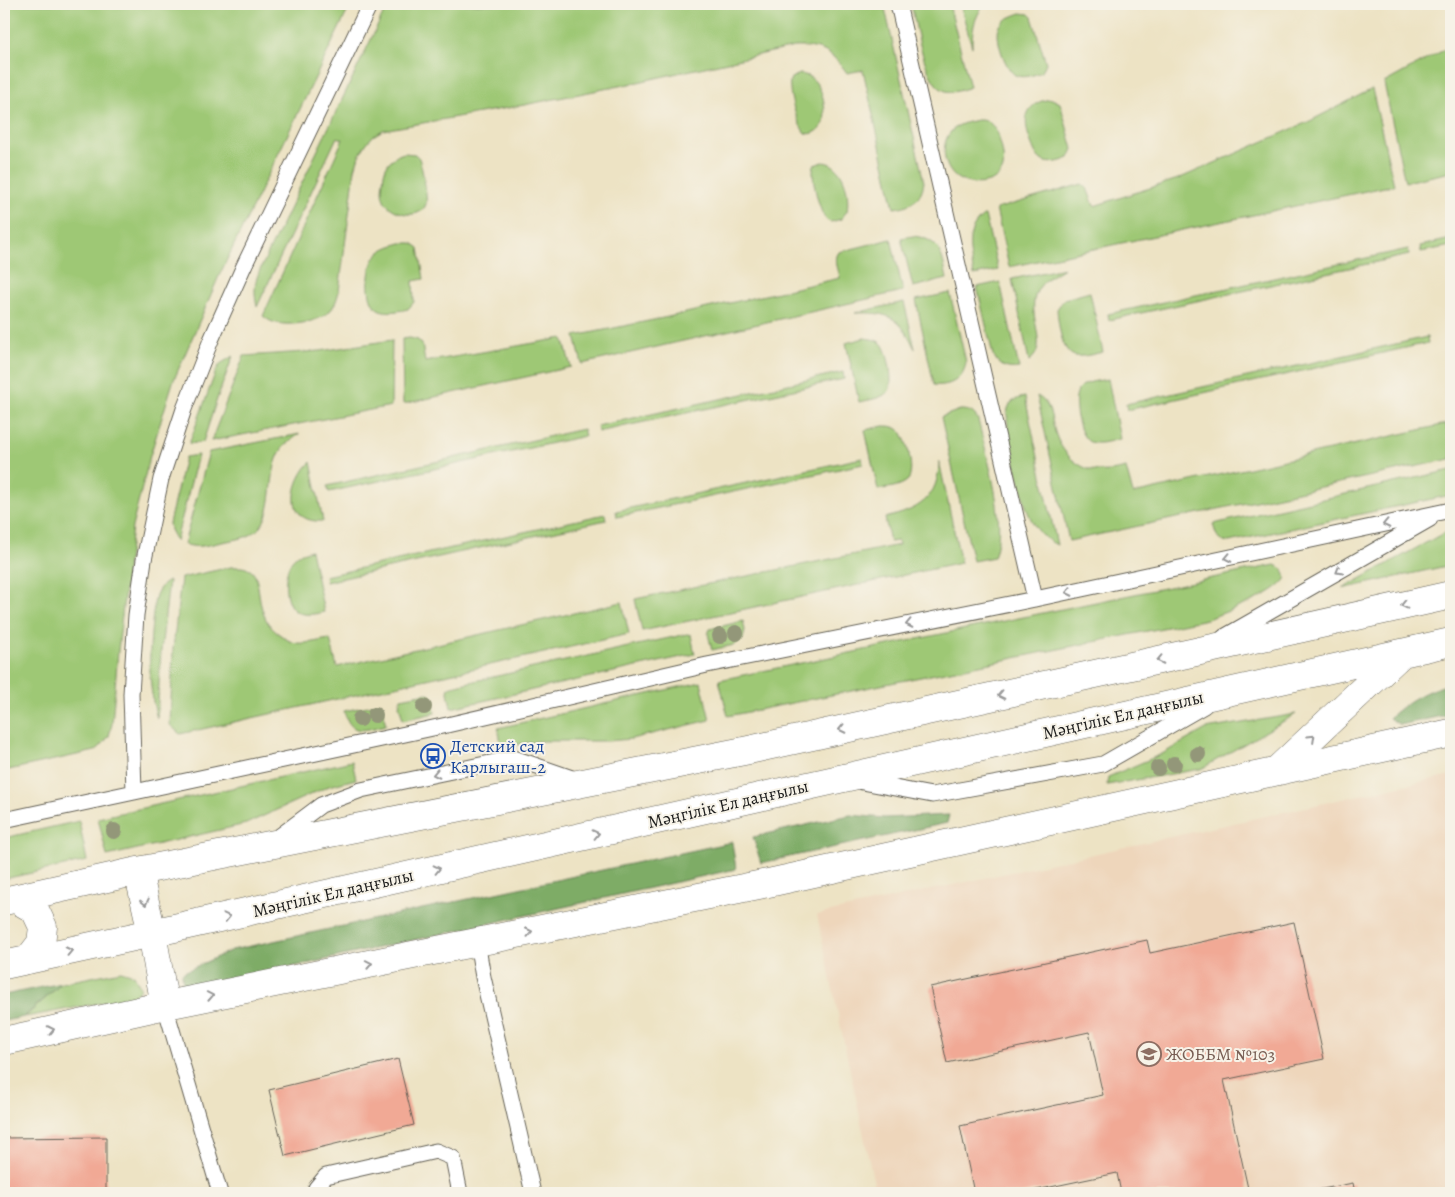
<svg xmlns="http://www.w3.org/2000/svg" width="1455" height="1197" font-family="Alegreya,serif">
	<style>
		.built { fill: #eed6bb }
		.green { fill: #9ec874; stroke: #5d7248 }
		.forest { fill: #7eac66; stroke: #4d6441 }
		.building { fill: #f1a995 }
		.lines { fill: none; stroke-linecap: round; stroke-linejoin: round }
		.service-casing { stroke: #656257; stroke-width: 17 }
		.minor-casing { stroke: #656257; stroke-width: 29 }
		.secondary-casing { stroke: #656257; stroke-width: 29 }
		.service { stroke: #fff; stroke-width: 15 }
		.minor { stroke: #fff; stroke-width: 28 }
		.secondary { stroke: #fff; stroke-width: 28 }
		.tree { fill: #939779 }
		.oneway { stroke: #999 }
		.labels { text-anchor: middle; stroke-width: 4; stroke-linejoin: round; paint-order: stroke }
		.street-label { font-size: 18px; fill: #1c1c1c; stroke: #f7f3e8 }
		.transit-label { font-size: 18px; fill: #164399; stroke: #f7f3e8; text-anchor: start }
		.education-label { font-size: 18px; fill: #785e54; stroke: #f7f3e8; text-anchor: start }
	</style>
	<rect width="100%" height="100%" fill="#f7f3e8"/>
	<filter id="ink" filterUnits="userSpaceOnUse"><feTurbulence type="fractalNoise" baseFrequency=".02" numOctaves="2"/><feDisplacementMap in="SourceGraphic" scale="10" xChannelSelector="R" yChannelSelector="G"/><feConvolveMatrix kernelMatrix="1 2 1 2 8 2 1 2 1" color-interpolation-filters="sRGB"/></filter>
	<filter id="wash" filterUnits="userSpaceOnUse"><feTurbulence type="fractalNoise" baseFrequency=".0096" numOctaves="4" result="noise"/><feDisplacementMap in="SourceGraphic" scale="20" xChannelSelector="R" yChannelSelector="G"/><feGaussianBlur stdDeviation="1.12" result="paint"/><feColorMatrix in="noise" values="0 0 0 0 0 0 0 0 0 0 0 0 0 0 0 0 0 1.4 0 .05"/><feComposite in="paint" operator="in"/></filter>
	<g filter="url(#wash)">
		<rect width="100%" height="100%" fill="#ede3c4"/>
		<path class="built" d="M1451,775v418h-575l-59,-278z"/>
		<path class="green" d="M4,4h347l-132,272 -46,106 -23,74 -18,71 -14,124 -6,73 -3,12 -8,10 -6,5 -91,20z
			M388,4h496l40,178c-3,18 -13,24 -30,26l-31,-138 -16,3c-15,-22 -27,-27 -53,-26l-165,37 -110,22 -136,24 -10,6 -7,8 -7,12 -4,13 -16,122c-2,8 -4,15 -10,21 -11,11 -42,15 -56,10 -4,-1 -7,-4 -10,-6l80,-177 -6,-2 -80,170c-3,-13 -3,-23 2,-35z
			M911,4h38l21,83c-10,4 -21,8 -30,1 -17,-13 -24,-64 -29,-84z
			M960,4h25c-11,13 -13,26 -13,43z
			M1021,13l8,1 3,3 14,46 -4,9c-8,3 -20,7 -27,3 -10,-7 -20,-36 -16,-47 3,-9 14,-12 22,-15z
			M1451,46v126l-46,10 -21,-99z
			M800,74c22,2 27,31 24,49 -4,7 -11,13 -19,10 -8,-9 -19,-45 -14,-55z
			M1372,89l22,96 -385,82 -13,-58 86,-25 5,4 7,18 84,-27 132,-58z
			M1052,99l8,4 13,46 -4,9c-7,3 -19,7 -26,3 -6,-3 -9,-11 -11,-16 -10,-23 -9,-43 20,-46z
			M977,120c5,0 10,0 14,4 8,7 16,38 11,47 -7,15 -32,16 -45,7 -15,-10 -18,-39 -2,-50 6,-5 14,-6 22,-8z
			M404,153l11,1 4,4c3,10 9,37 7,46 -5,18 -39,10 -43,-7 -2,-7 0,-15 1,-23 2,-11 9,-18 20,-21z
			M823,162c21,2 27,31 24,49l-6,8 -10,3c-3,-1 -4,-1 -6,-4 -6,-8 -15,-44 -11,-53z
			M985,215l13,55 -24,5c-4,-21 -11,-46 11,-60z
			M913,236c28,3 29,19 34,43l-34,8 -12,-49z
			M891,239l12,52 -321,73 -7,-28 93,-19 172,-39c-1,-8 -7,-18 -1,-26z
			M1451,239v7l-30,6 -1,-6z
			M401,243h11l7,5 5,31 -11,2 1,21 -6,7c-9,2 -20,4 -28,1 -15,-6 -13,-40 -6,-51 5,-10 17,-13 27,-16z
			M1408,249l1,6 -300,65 -1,-6z
			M1064,268c-10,6 -21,12 -27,23 -12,24 14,55 -8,70l-17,-82z
			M1000,282l19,86c-13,2 -20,-2 -26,-13l-16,-68z
			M1090,292l13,60c-9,2 -19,5 -28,4 -14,-3 -17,-35 -18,-47l7,-10z
			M950,293l16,69c-2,17 -16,25 -32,23l-18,-85z
			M904,302l11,47c-15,-32 -25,-37 -60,-36z
			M1427,337l1,6 -301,67 -1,-6z
			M410,338l8,2 4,4 3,18 138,-24 8,29 -168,37 -1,-65z
			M864,338c6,1 13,1 18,6 6,7 13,41 6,48 -7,7 -20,8 -29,10l-13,-59z
			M392,340l-1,66 -180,35 33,-85 76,-5z
			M233,356l-16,43 -14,43 -14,2 27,-73 4,-7z
			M843,372l1,7 -246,53 -1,-6z
			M1108,379l12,60c-9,2 -21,6 -30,3 -12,-5 -19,-44 -11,-53 6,-8 20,-8 29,-10z
			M1037,396c14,7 14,22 18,36 6,20 23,38 44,39 9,1 19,-1 27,-3l7,26 313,-70 5,25v10l-382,82z
			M1025,397l32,148c-17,-8 -25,-21 -31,-38 -4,-18 -25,-88 -17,-101 3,-6 10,-8 16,-9z
			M960,410c10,0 14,2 18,10 9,38 30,101 16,137l-21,4 -32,-144z
			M883,426c7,0 13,0 18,6 6,7 14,40 7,48 -7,7 -21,8 -30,10l-13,-60z
			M583,429l2,7 -256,56 -2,-6z
			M300,434c-6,4 -13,8 -18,15 -17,25 -3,69 -30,85 -9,5 -20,6 -30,8 -14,3 -25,7 -38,2l25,-92z
			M198,455l-22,86 -6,-11 -1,-7 16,-66z
			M862,458l1,6 -246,53 -1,-6z
			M939,461l22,102 -319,68 -7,-32 264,-54 -1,-4 -8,1 -5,-24c33,-8 54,-19 54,-57z
			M311,462l12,59c-39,3 -32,-40 -12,-59z
			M1451,470v25l-222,47c-12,0 -13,-8 -16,-18z
			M605,514l1,6 -18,4 -262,58 -1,-6z
			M1451,529v36l-109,24z
			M311,550l13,62c-7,2 -19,4 -27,0 -15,-7 -14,-42 -4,-53 4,-5 12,-7 18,-9z
			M1275,565l8,4 3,9c-10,17 -60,34 -79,41l-479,97 -9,-36z
			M231,567c7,0 13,-1 19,3 15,9 1,48 32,66 6,5 13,8 21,7 9,0 18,-3 27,-4l7,28 285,-65 7,32 -449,100 -10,-9 3,-76 8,-71z
			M169,581l-8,70 -4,67c-10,-35 -8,-69 -4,-105 1,-7 1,-16 5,-22 3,-5 6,-8 11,-10z
			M743,621l2,9 -2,9 -9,6 -22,5 -4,-16 2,-5z
			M687,634l4,1 4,19 -244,54 -3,-16 1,-5 3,-1z
			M701,682l9,38 -79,19 -23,2h-69l-37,6 -4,-19z
			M427,693l5,4 3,16 -32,7 -4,-15 2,-7z
			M378,704l4,4 4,17c-22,5 -35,12 -42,-14z
			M1296,714l-95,55 -94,16 1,-8 54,-23 44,-25z
			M352,761l4,18 -27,7 -83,38 -139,32 -9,-38z
			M79,821l8,40 -83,18v-41z
			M121,971l13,4 7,14 -8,8 -108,20 37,-34z"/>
		<path class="forest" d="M1451,684v30l-51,11 -11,-7c18,-17 38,-29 62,-34z
			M850,815l34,3 65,-3 -2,8 -186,40 -8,-26z
			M732,842l4,27 -553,122 -1,-18 50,-23z
			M62,983l-38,34 -20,4v-26z"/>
		<g id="blocks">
			<path class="building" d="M1294,922l30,137 -100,21 25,113h-128l-4,-20 -95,20h-48l-14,-67 143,-31 -14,-63 -142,31 -17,-76 217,-47 3,13z
				M398,1059l16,66 -129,31 -16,-66z
				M106,1137v56h-102v-55z
				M1353,1183l2,10h-47l-1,-1z"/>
		</g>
	</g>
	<g filter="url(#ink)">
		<use href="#blocks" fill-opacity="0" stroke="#656257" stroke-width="1"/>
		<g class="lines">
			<defs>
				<path id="service" d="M898,4l137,595
					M1224,637l206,-118
					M857,781l75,14 171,-31 101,-58
					M134,792l-3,-98 5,-79 8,-55 17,-81 23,-70 27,-69 32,-72 127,-264
					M4,820l443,-95 260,-60 328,-66 416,-89
					M277,838l44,-33 40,-15 153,-32 64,22
					M477,942l6,35 50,216
					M165,1006l55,187
					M318,1193l-2,-5 10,-12 110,-25 17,7 7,35"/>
				<path id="minor" d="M152,933l13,73
					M4,1041l148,-33 621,-126 678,-149"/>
				<path id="secondary" d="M1276,771l125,-117
					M138,871l14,62
					M16,899l19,11 8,17 -2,16 -13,17
					M4,901l134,-30 606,-120 456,-100 251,-56
					M4,965l148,-32 1299,-291"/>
			</defs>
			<use href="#service" class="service-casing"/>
			<use href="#minor" class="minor-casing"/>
			<use href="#secondary" class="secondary-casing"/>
			<use href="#service" class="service"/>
			<use href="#minor" class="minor"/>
			<use href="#secondary" class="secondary"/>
		</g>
		<g class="tree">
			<circle cx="736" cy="633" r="8"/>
			<circle cx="720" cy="636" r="8"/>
			<circle cx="424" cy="707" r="8"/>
			<circle cx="375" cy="715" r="8"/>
			<circle cx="360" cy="719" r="8"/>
			<circle cx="1198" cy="754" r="8"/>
			<circle cx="1174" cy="764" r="8"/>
			<circle cx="1158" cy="768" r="8"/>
			<circle cx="114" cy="831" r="8"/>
		</g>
		<defs><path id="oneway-chevron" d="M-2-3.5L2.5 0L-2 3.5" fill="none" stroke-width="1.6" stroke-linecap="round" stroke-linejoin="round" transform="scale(1.25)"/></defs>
		<g class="oneway">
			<use href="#oneway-chevron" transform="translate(1386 524) rotate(168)"/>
			<use href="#oneway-chevron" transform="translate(1228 558) rotate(168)"/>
			<use href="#oneway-chevron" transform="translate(1339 571) rotate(150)"/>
			<use href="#oneway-chevron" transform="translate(1069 592) rotate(168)"/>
			<use href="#oneway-chevron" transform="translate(1404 605) rotate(167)"/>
			<use href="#oneway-chevron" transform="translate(909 624) rotate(168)"/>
			<use href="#oneway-chevron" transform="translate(1160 660) rotate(168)"/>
			<use href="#oneway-chevron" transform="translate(1001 695) rotate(168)"/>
			<use href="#oneway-chevron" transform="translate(842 729) rotate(168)"/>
			<use href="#oneway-chevron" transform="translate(1312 738) rotate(-43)"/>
			<use href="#oneway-chevron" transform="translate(436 774) rotate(168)"/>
			<use href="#oneway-chevron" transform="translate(596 834) rotate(-13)"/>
			<use href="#oneway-chevron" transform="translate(437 869) rotate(-13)"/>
			<use href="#oneway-chevron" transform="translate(145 902) rotate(77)"/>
			<use href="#oneway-chevron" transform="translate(227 917) rotate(-13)"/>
			<use href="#oneway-chevron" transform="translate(529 932) rotate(-12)"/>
			<use href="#oneway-chevron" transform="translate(69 951) rotate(-12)"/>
			<use href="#oneway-chevron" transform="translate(369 964) rotate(-11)"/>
			<use href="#oneway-chevron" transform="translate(210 996) rotate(-11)"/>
			<use href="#oneway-chevron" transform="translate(51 1030) rotate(-12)"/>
		</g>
	</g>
	<defs>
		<symbol id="bus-ring" viewBox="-11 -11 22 22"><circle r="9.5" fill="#f7f3e8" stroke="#1a4fb4" stroke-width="1.5"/><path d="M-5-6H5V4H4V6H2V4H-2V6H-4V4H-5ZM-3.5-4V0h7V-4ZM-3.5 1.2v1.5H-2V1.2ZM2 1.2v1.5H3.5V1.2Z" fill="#1a4fb4"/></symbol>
		<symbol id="school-ring" viewBox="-11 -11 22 22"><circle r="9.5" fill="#f7f3e8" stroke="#8d6e63" stroke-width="1.5"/><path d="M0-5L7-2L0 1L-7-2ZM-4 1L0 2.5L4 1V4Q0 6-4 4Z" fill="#8d6e63"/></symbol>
	</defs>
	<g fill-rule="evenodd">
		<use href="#bus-ring" x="419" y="742" width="28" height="28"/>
		<use href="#school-ring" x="1135" y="1040" width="28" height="28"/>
	</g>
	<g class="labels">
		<g class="street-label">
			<text transform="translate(1123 715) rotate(-13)" y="6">Мәңгілік Ел даңғылы</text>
			<text transform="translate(728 804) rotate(-13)" y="6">Мәңгілік Ел даңғылы</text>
			<text transform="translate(333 893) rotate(-13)" y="6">Мәңгілік Ел даңғылы</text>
		</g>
		<g class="transit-label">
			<text x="450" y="752">Детский сад<tspan x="450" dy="21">Карлыгаш-2</tspan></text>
		</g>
		<g class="education-label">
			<text x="1166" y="1060">ЖОББМ №103</text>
		</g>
	</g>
	<rect width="1455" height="1197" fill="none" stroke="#f7f3e8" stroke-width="20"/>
</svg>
